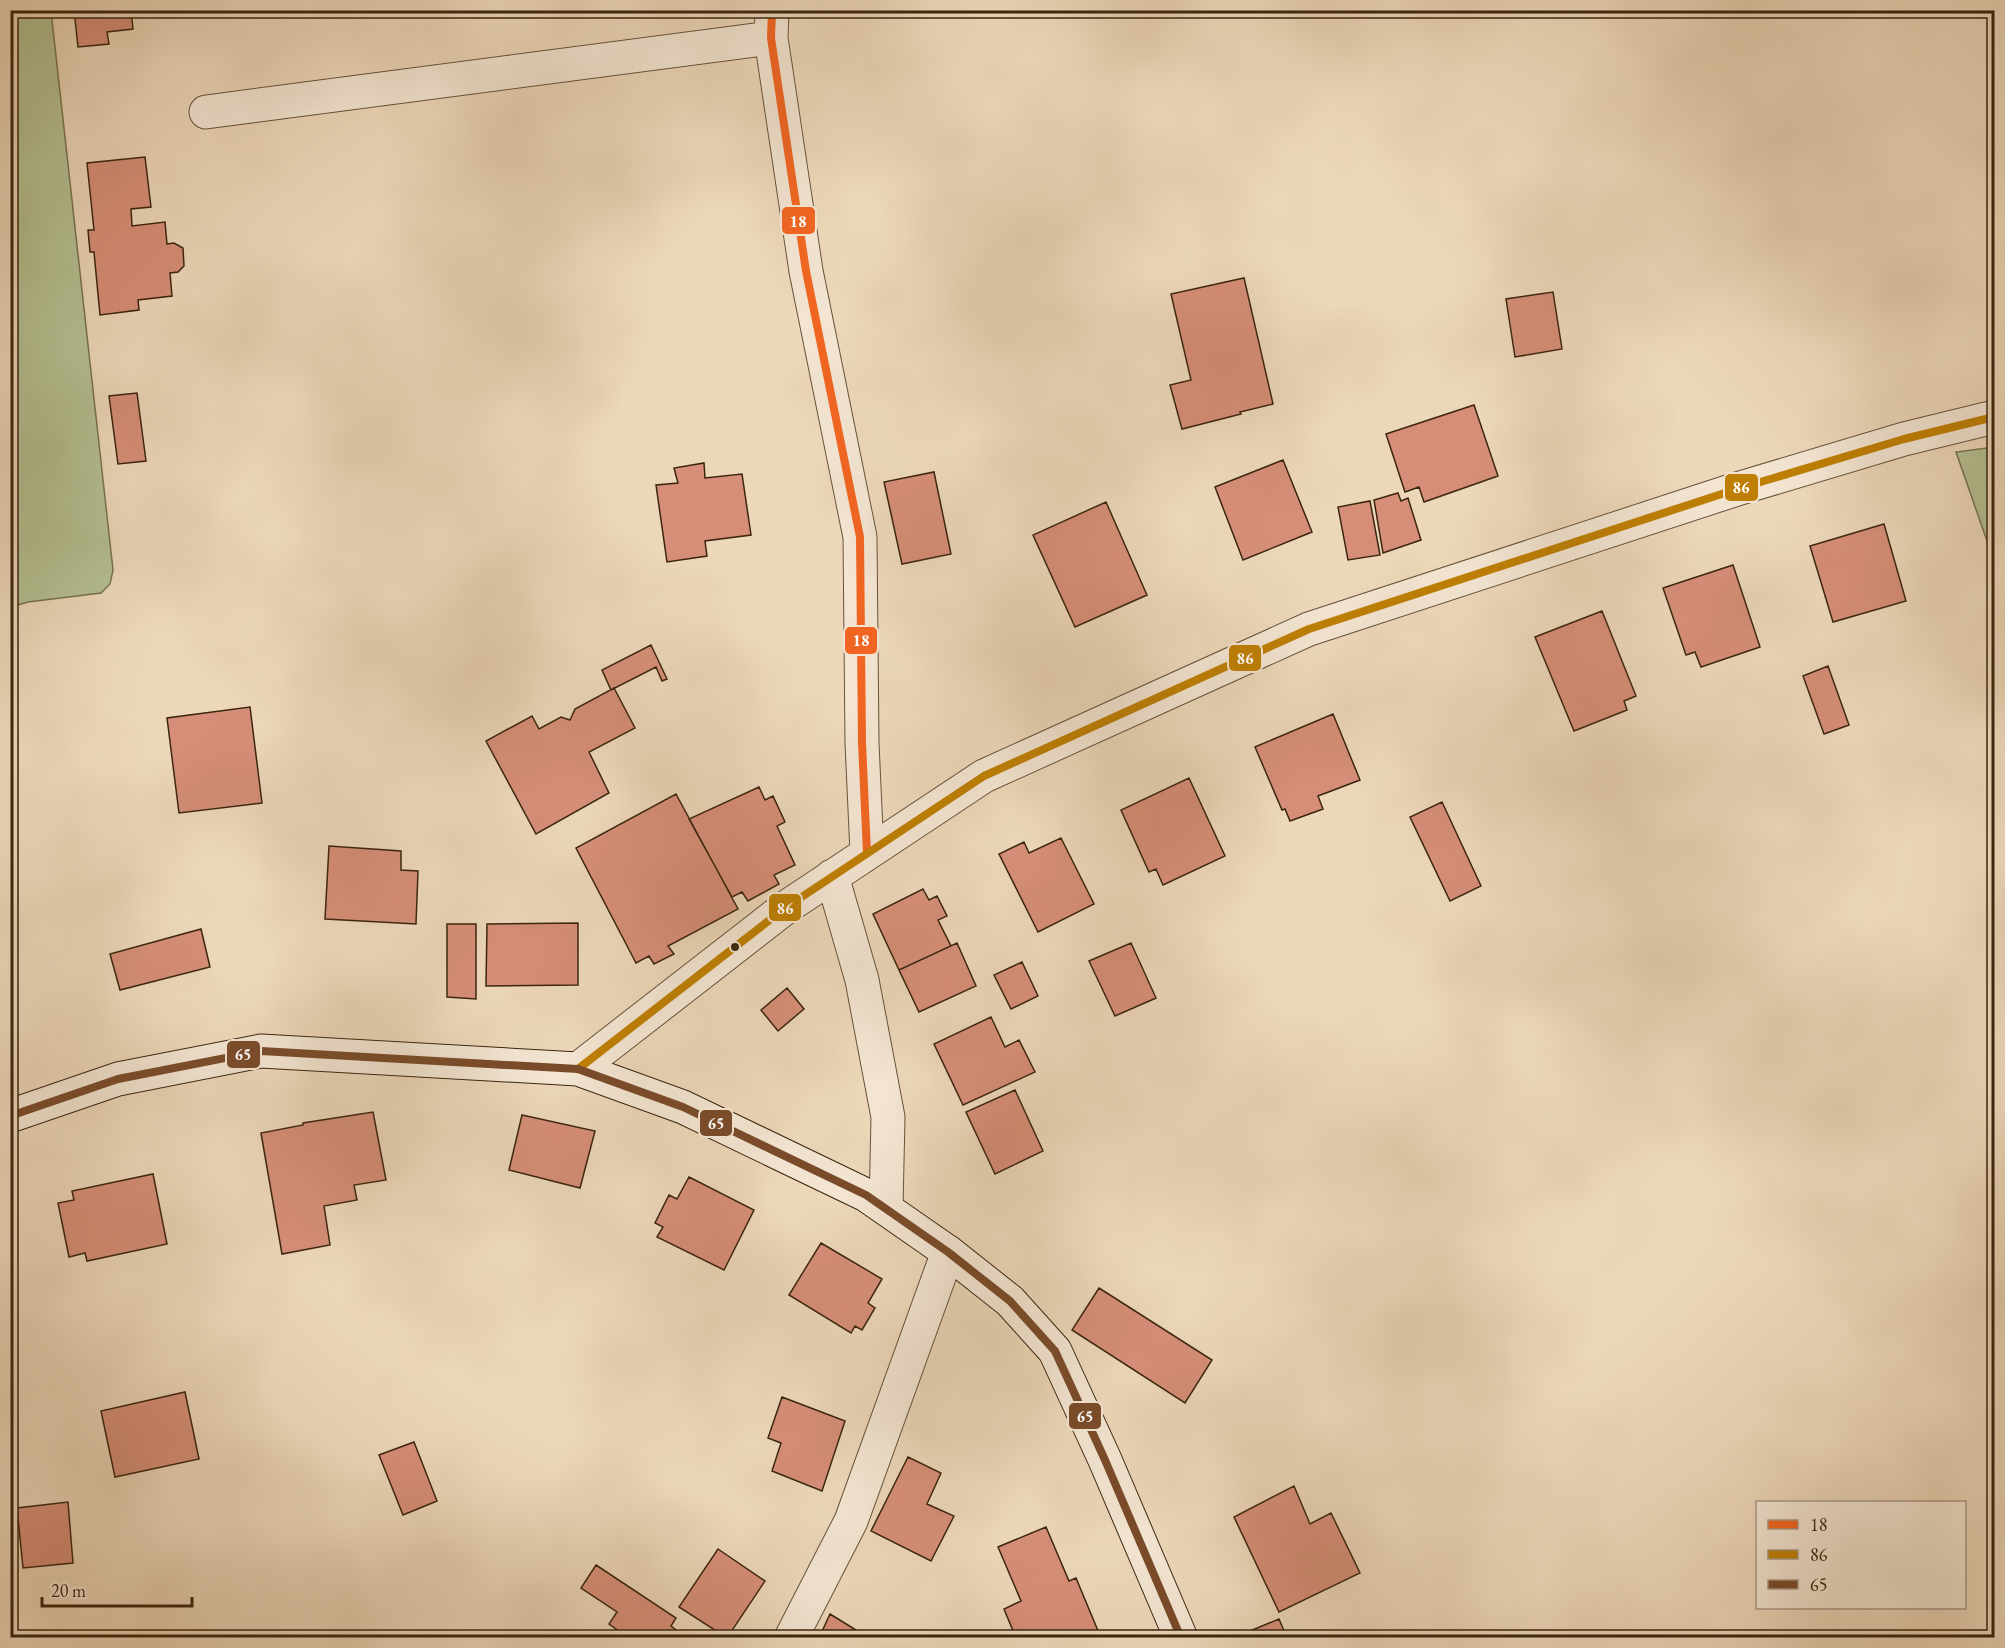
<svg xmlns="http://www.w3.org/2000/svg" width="2005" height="1648" font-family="'EB Garamond',serif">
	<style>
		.green { fill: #b4bf92; stroke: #777250; stroke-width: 1.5 }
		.building { fill: #d68e78; stroke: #3a250f; stroke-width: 1.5 }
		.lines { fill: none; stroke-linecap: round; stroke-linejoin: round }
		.street-casing { stroke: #66523a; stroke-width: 35 }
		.secondary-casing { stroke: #3a250f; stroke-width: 35 }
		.street { stroke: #f3e5d2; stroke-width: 33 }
		.secondary { stroke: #f3e5d2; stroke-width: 33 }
		.bus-1-casing { stroke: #f3e5d2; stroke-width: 12 }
		.bus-2-casing { stroke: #f3e5d2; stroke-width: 12 }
		.bus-3-casing { stroke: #f3e5d2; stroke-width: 12 }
		.bus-1 { stroke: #f26522; stroke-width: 8 }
		.bus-2 { stroke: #be7f04; stroke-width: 8 }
		.bus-3 { stroke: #7a4b2a; stroke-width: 8 }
		.bus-dot { fill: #3a250f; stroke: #f3e5d2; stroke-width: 2 }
		.line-badge { stroke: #f3e5d2; stroke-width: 2 }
		.badge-label { font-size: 16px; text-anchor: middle; font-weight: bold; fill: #fff }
	</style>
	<rect width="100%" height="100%" fill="#ecd7b9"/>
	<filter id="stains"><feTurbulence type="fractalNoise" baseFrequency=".00333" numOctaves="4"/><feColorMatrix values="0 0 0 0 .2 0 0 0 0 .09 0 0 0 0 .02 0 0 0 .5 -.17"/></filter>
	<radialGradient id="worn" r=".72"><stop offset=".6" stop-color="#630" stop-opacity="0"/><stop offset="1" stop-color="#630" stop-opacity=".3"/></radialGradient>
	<path class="green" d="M10 11H51L113 570 110 584 101 593 28 602 11 607Z
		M1994 447V561L1956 452Z"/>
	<path class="building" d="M74 10H131L133 29 107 32 109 44 78 47Z
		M345 10H375L376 13 346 17Z
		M145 157 151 207 131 209 132 226 165 222 167 244 174 243 183 248 184 266 178 272 170 273 172 296 138 300 139 310 100 315 94 252H90L88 230H94L87 163Z
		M1244 278 1273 404 1240 412 1241 414 1182 429 1170 385 1191 380 1171 294Z
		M1553 292 1562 349 1515 357 1506 299Z
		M137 393 146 461 118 464 109 396Z
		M1474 405 1498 476 1424 502 1419 487 1405 492 1386 434Z
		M1283 460 1312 532 1243 560 1215 487Z
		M704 463 705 478 742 474 751 535 705 541 707 556 667 562 656 485 678 483 674 468Z
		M934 472 951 554 902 564 884 482Z
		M1398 493 1401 501 1408 498 1421 540 1383 553 1374 500Z
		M1370 501 1380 555 1348 560 1338 507Z
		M1106 502 1147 595 1075 627 1033 535Z
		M1884 524 1906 601 1833 622 1810 546Z
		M1733 565 1760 647 1701 667 1695 652 1686 655 1663 588Z
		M1602 611 1636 696 1624 701 1627 710 1574 731 1535 637Z
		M651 645 667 679 662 681 656 667 611 690 602 670Z
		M1828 666 1849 725 1824 734 1803 676Z
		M614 688 635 728 589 752 609 793 536 834 486 741 532 716 539 729 561 717 570 720 575 709Z
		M250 707 262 803 179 813 167 718Z
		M1333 714 1360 780 1318 796 1323 809 1290 821 1285 809 1282 810 1255 747Z
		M1189 778 1225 856 1163 885 1156 869 1149 872 1121 810Z
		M759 787 765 800 773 796 785 822 777 826 795 865 774 875 779 884 748 901 742 892 732 897 689 819Z
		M676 794 738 909 668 946 674 954 654 964 649 956 636 963 576 848Z
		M1442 802 1481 886 1450 901 1410 817Z
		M1061 838 1094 904 1038 932 999 854 1024 842 1029 853Z
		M329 846 401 851V870L418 871 416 924 325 919Z
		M923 889 929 900 937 896 947 916 938 920 951 946 899 970 873 914Z
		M578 923V985L486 986 487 924Z
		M447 924H476V999L447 997Z
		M201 929 210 967 120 990 110 954Z
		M957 943 976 986 919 1012 899 970Z
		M1131 943 1156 998 1115 1016 1089 961Z
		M1022 962 1038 996 1011 1009 994 975Z
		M787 988 804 1009 778 1031 761 1010Z
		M991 1017 1005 1047 1019 1040 1035 1072 963 1105 934 1044Z
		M1015 1090 1043 1151 995 1174 966 1112Z
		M373 1112 386 1180 354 1185 357 1200 324 1206 330 1245 282 1254 261 1133 303 1125V1123Z
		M522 1115 595 1131 580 1188 509 1170Z
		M153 1174 167 1244 87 1261 85 1253 69 1257 58 1203 74 1200 72 1191Z
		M689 1177 754 1210 724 1270 657 1237 663 1227 655 1223 669 1195 677 1199Z
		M821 1243 882 1279 868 1303 875 1308 862 1330 855 1326 851 1333 789 1295Z
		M1099 1288 1212 1360 1185 1403 1072 1330Z
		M185 1392 199 1459 115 1477 101 1411Z
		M782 1397 845 1421 822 1491 772 1471 781 1443 768 1438Z
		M414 1442 437 1501 403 1515 379 1455Z
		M908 1457 941 1473 927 1504 954 1516 931 1561 871 1531Z
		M1294 1486 1310 1524 1331 1513 1360 1573 1279 1612 1234 1517Z
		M68 1502 73 1563 23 1568 17 1508Z
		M1046 1527 1069 1581 1076 1578 1101 1638H1016L1004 1609 1021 1601 998 1547Z
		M718 1549 765 1581 727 1638 679 1607Z
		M596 1565 676 1618 671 1626 687 1638H629L609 1624 617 1612 581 1588Z
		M830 1614 869 1638H819Z
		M1279 1619 1287 1638H1233Z"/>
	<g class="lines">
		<defs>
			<path id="street" d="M772 10 771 38 806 271 860 537 862 743 867 853
				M206 112 771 38
				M832 876 862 980 888 1117 886 1208
				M578 1069 785 908 984 776 1309 629 1737 489 1904 439 1994 417
				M791 1638 851 1521 948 1252"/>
			<path id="secondary" d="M10 1116 118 1079 261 1051 578 1069 683 1107 866 1195 948 1252 1010 1301 1055 1351 1105 1460 1181 1638"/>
		</defs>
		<use href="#street" class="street-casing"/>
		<use href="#secondary" class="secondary-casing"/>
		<use href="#street" class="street"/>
		<use href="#secondary" class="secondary"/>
		<defs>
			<path id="bus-1" d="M772 10 771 38 806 271 860 537 862 743 867 853"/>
			<path id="bus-2" d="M578 1069 785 908 984 776 1309 629 1737 489 1904 439 1994 417"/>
			<path id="bus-3" d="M10 1116 118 1079 261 1051 578 1069 683 1107 866 1195 948 1252 1010 1301 1055 1351 1105 1460 1181 1638"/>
		</defs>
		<use href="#bus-1" class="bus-1-casing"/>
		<use href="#bus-2" class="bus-2-casing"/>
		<use href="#bus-3" class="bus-3-casing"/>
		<use href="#bus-1" class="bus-1"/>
		<use href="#bus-2" class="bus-2"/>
		<use href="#bus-3" class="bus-3"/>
	</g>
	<circle class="bus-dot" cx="735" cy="947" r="5"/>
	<g class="line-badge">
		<rect x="781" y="206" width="35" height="29" rx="6" fill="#f26522"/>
		<rect x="1724" y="473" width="35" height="29" rx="6" fill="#be7f04"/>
		<rect x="844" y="626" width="34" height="29" rx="6" fill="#f26522"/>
		<rect x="1228" y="644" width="34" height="28" rx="6" fill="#be7f04"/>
		<rect x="768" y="893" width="34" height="29" rx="6" fill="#be7f04"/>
		<rect x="226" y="1040" width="35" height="29" rx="6" fill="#7a4b2a"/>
		<rect x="699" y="1109" width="34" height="28" rx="6" fill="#7a4b2a"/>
		<rect x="1068" y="1402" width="34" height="28" rx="6" fill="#7a4b2a"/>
	</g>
	<g class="badge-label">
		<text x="798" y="227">18</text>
		<text x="1741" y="493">86</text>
		<text x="861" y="646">18</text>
		<text x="1245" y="664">86</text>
		<text x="785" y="914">86</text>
		<text x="243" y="1060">65</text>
		<text x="716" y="1129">65</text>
		<text x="1085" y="1422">65</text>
	</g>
	<rect width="2005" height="1648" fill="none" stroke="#ecd7b9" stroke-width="36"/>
	<rect x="12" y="12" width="1981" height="1624" fill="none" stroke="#3a250f" stroke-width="3"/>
	<rect x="18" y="18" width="1969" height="1612" fill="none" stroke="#3a250f" stroke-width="1.5"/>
	<rect x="1756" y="1501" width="210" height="108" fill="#f3e5d2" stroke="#a99884" stroke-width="1.5"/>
	<rect x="1768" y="1520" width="30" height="9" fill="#f26522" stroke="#a99884" stroke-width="1.5"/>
	<text x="1810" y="1531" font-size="18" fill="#3a250f">18</text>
	<rect x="1768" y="1550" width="30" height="9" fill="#be7f04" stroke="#a99884" stroke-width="1.5"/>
	<text x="1810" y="1561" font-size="18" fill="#3a250f">86</text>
	<rect x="1768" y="1580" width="30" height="9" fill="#7a4b2a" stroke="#a99884" stroke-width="1.5"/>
	<text x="1810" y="1591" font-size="18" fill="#3a250f">65</text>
	<path d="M42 1597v9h150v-9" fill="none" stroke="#3a250f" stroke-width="3"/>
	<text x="51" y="1597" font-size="18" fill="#3a250f" stroke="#f3e5d2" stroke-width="4.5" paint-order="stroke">20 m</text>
	<rect width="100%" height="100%" filter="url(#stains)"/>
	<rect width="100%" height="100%" fill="url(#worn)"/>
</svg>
